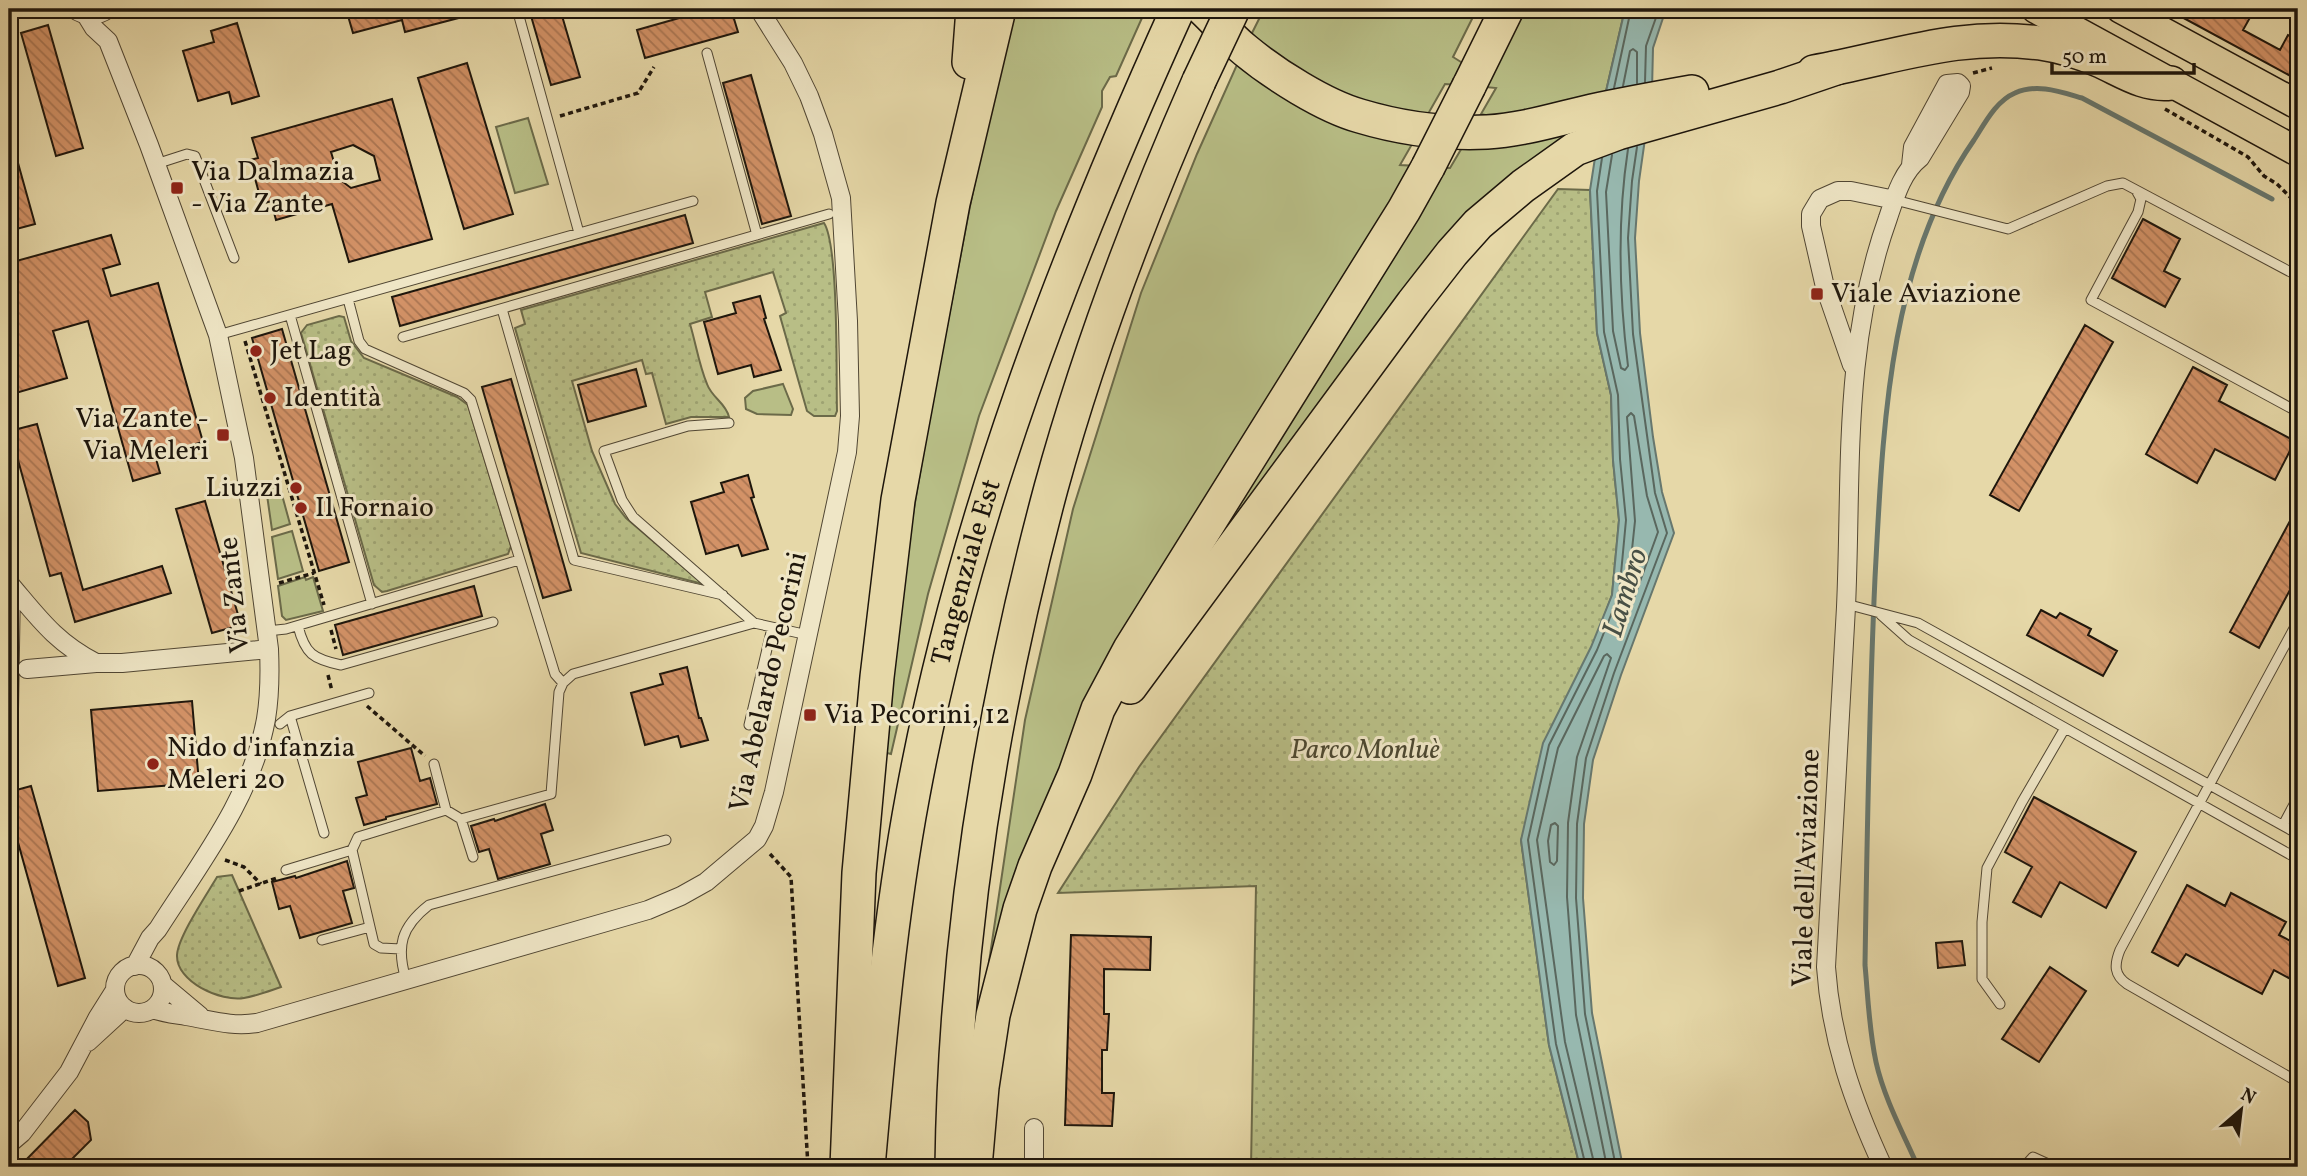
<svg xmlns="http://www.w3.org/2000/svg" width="2307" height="1176" font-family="Vollkorn,serif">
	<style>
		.grass { fill: #b8be86; stroke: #6b6a49; stroke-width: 2 }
		.park { fill: url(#park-dots); stroke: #6b6a49; stroke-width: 2 }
		.water { fill: #97b8af; stroke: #67776e; stroke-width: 2 }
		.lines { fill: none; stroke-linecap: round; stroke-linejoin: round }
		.shore { stroke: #5a675e; stroke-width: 2 }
		.stream { stroke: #67776e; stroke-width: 5 }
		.building { fill: url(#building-back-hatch); stroke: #1e160c; stroke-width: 2; fill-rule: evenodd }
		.lane-casing { stroke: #504633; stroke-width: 11 }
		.street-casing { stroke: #504633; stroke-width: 20 }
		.primary-casing { stroke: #1e160c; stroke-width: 31 }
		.highway-casing { stroke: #1e160c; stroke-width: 36 }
		.path { stroke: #1e160c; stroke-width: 3.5; stroke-dasharray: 5 3.5; stroke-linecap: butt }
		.lane { stroke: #efe6c6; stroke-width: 9 }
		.street { stroke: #efe6c6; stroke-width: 18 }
		.primary { stroke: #e6d8a8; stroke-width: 28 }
		.highway { stroke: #e6d8a8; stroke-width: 33 }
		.highway-bridge-casing { stroke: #1e160c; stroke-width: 36; stroke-linecap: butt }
		.highway-bridge { stroke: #e6d8a8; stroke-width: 33 }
		.poi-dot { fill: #8f2418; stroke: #efe6c6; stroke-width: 2.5 }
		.labels { text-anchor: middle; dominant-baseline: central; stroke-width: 6; stroke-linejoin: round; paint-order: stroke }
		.poi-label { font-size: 28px; fill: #1e160c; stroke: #efe6c6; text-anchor: start }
		.street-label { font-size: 28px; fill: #1e160c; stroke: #efe6c6 }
		.park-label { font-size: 28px; font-style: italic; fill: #4c4831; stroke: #efe6c6 }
		.water-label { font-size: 30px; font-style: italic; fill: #484f45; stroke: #efe6c6 }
	</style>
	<defs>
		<pattern id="park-dots" width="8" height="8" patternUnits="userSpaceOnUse" patternTransform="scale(1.75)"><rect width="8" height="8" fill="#b8be86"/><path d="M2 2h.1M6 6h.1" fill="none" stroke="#9ea372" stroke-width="1.8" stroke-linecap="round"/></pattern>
		<pattern id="building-back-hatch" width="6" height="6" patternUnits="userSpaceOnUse" patternTransform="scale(1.75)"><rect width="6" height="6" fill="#d39267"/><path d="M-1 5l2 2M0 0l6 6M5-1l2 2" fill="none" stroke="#ab7653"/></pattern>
	</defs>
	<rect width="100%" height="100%" fill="#e6d8a8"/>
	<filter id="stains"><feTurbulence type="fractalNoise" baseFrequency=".00286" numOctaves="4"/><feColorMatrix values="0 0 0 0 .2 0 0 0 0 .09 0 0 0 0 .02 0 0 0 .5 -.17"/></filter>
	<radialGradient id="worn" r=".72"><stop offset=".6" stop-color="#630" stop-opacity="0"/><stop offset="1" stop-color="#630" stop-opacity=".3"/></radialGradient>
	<path class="grass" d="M1011 9H1146L1116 76 1110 77 1102 91V107L1056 211 979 416 928 594 891 754 883 752 909 538 929 420 970 206Z
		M1264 9H1477L1453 57 1469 67 1460 85 1445 84 1428 114C1360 113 1305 73 1250 37Z
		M1524 9H1625L1604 100 1493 117 1481 114 1496 88 1485 87Z
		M1240 58 1419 132 1400 165 1418 166 1117 658 995 965 989 962 1025 720 1073 509 1141 293 1197 154Z
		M528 118 548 184 515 193 496 127Z
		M1580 125 1524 173 1196 568 1441 168H1450L1466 141Z
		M783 384 793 409 791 415 757 414 746 409 745 398 753 391Z
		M279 484 290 524 272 530 266 488Z
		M292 531 303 571 278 579 272 537Z
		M305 577 306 580 313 577 323 611 286 620 282 616 278 586Z"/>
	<path class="park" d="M1558 189 1590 190 1597 333 1611 395 1613 460 1619 520 1612 595 1521 840 1549 1045 1580 1167H1251L1256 886 1058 893 1139 767Z
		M824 223C839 246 836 376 837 411L835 416H814L807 411 780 316 786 313 773 272 705 292 712 317 690 324C696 344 699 365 707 384 712 398 726 403 729 417H691L666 424 652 373 646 374 642 360 572 381 592 451 615 504 626 518 703 584 581 553 515 328 525 324 521 310Z
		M339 316 344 317 351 341 364 358 457 397 468 405 511 546 508 554 387 591 382 592 374 585 301 333 307 325Z
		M232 875 281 987C269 991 256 996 244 998 221 1002 176 982 177 955 178 937 207 894 217 877Z"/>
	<path class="water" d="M1625 9H1666L1653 48 1652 90 1639 181 1635 238 1640 333 1653 437 1662 492 1674 533 1621 675 1593 760 1584 824 1583 898 1592 1013 1623 1167H1580L1549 1045 1521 840 1543 743 1591 647 1612 595 1619 520 1613 460 1611 395 1597 333 1590 190 1604 100Z"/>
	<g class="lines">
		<path class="shore" d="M1645 82 1646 46 1659 9
			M1623 86 1630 51 1633 49 1637 52V83
			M1614 88 1631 9
			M1612 155 1606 192 1613 331 1621 368 1625 370 1628 366C1619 294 1617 221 1628 149
			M1631 413 1634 416 1647 496 1658 532 1634 598 1631 600 1627 597 1635 521 1627 417Z
			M1555 823 1558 826 1557 861 1554 865 1550 862 1548 841 1551 825Z
			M1586 1167 1556 1044 1528 840 1549 745 1597 650 1619 595 1626 520 1620 459 1618 395 1604 332 1597 191 1602 158
			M1595 1167 1565 1042 1537 840 1558 748 1604 656 1607 654 1611 658 1577 757 1568 823 1567 897 1576 1015 1607 1167
			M1616 1167 1585 1014 1576 898 1577 824 1586 758 1614 673 1667 533 1655 493 1633 334 1628 238 1632 181 1637 147"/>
		<path class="stream" d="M1918 1167C1903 1133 1884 1098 1876 1062 1869 1030 1868 997 1865 965 1867 836 1869 707 1875 578 1883 431 1887 265 1974 140 1985 123 1996 101 2015 93 2037 83 2061 92 2082 98L2272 199"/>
	</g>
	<path class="building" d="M346 9H473L474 14 405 32 402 20 353 33Z
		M529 9H560L580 77 551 85Z
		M711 9H731L738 32 645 58 637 30Z
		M2167 9H2242L2252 14 2243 30 2280 50 2288 35 2298 40V80Z
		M237 23 259 96 232 104 229 92 198 101 183 51 214 42 211 31Z
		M48 25 83 148 56 156 21 33Z
		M467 63 513 214 464 229 418 78Z
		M751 75 791 216 762 224 723 83Z
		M392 99 432 239 349 262 332 204 276 220 271 201 262 204 250 160 258 158 252 138ZM353 145 374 156 380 180 351 188 339 179 331 152Z
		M13 145 35 224 9 231V146Z
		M685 215 693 243 400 326 392 297Z
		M2143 219 2180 239 2164 271 2180 279 2165 307 2112 278Z
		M111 235 120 264 103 269 111 296 158 283 203 442 155 455 160 473 133 481 88 321 53 331 67 378 9 395V263Z
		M760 296 766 318 764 319 781 370 754 377 751 365 718 374 704 322 736 313 733 303Z
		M2085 325 2113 342 2019 511 1990 495Z
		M282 329 349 562 319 571 252 338Z
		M2193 367 2227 385 2219 401 2295 441 2275 480 2215 449 2197 483 2146 454Z
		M636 369 646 406 588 422 578 385Z
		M511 379 571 590 543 598 482 387Z
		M37 424 83 590 162 566 171 593 75 622 61 573 50 576 10 431Z
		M748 475 754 497 751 498 768 549 742 556 738 545 706 554 691 502 724 492 721 483Z
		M205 501 241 625 212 633 176 509Z
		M2298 506V575L2259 648 2230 632Z
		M474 586 482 616 343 655 335 625Z
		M2041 610 2056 618 2060 613 2091 629 2088 635 2117 651 2103 676 2027 635Z
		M687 667 699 718H701L708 740 681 747 678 736 645 745 631 693 663 684 660 674Z
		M192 701 199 783 98 791 91 710Z
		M411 748 420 781 430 778 437 804 386 817V819L364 825 356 798 367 795 358 762Z
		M31 786 85 978 58 986 9 810V792Z
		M2034 797 2136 852 2106 908 2060 882 2041 917 2013 902 2032 867 2005 852Z
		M545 804 553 830 541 834 550 864 498 879 489 849 479 852 471 826 494 819 495 821Z
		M347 861 354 888 343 891 352 923 300 938 290 906 279 909 272 882 295 876 296 878Z
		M2187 885 2225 906 2231 893 2286 922 2279 935 2298 945V983L2274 970 2262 994 2186 954 2178 966 2152 952Z
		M1071 935 1151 937 1150 970 1104 969V1014H1109L1107 1050H1102V1093H1114L1112 1126 1065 1125Z
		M1962 941 1965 965 1938 968 1936 943Z
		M2050 967 2086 991 2039 1062 2002 1039Z
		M75 1110 88 1122 91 1140 64 1167H19Z"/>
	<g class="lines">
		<defs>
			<path id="lane" d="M517 9 579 233
				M1484 12 1485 9
				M707 53 757 235
				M156 164 187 154 195 156 234 258
				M2136 190 2141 199 2138 212 2091 300 2298 412
				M1895 200 2008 229 2107 186 2123 183 2298 276
				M348 299 359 341 365 349 464 393 471 400 555 674 563 683
				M502 309 574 560 723 595
				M290 315 372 604
				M218 335 693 201
				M403 337 829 214
				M729 423 688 426 604 451 622 500 633 517 754 623 808 635
				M1846 604 1918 623 2298 834
				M1881 615 1909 640 2298 859
				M2298 621 2120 950C2114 965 2114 975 2127 984L2298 1082
				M298 626C305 654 313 659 341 665L493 622
				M267 631 286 629 519 560
				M280 724 290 716
				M749 725 772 628
				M434 764 446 810
				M2283 825 2298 797
				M324 833 290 716 369 693
				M473 857 461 819 551 794 559 692 563 683 573 674 754 623
				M286 870 352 850
				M370 927 352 850 358 837 446 810 461 819
				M322 940 370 927 374 944 381 948 401 949
				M406 980C396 946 401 927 429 905L666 840
				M2000 1004 1982 979V922L1987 868 2022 802 2065 728
				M2024 1167 2033 1157 2055 1167
				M2291 1167 2298 1153"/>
			<path id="street" d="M74 9C85 17 97 17 108 9
				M86 15 94 28 108 41 149 145 218 335 244 458 269 649C270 672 270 695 266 719 252 797 200 863 158 929L150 938 135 966
				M1852 365 1825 287 1811 226V214L1820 199 1838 191H1851L1895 200
				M9 583C38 617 55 642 96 663
				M27 669 96 663H122L269 649
				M9 709 11 586
				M115 989a24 24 0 1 1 48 0a24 24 0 1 1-48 0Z
				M163 985 200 1016
				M153 1009C164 1013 174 1014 186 1016 211 1020 231 1027 257 1023L648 910 681 896 706 882 757 839 764 826 774 792 847 452 850 416 848 321 841 198 823 134 809 96 793 63 759 9
				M88 1042 125 1008
				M9 1144 22 1133 69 1072 98 1017 115 990
				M1034 1167V1128
				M1883 1167C1853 1102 1831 1039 1826 967 1833 847 1840 727 1846 607 1852 473 1842 346 1888 218 1895 197 1902 172 1920 158L1960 92 1961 86 1958 83 1947 84 1913 147 1911 165"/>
			<path id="primary" d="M2036 9 2298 152
				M2121 9 2298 105"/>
			<g id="highway">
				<path d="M1203 9C1217 22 1230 38 1245 50 1274 74 1324 106 1360 116 1400 128 1446 134 1487 132 1523 130 1557 119 1592 111 1625 104 1658 98 1692 92"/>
				<path d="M969 62 973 9"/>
				<path d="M1814 72C1894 58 1957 32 2040 43 2061 46 2082 53 2101 61 2125 72 2145 86 2171 83"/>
				<path d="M1469 86 1507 9"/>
				<path d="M1130 687 1413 303 1452 253 1478 224 1523 186 1575 149 1618 133 1780 87 1836 68"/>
				<path d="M847 1167 859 873 877 677 898 500 953 203 999 9"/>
				<path id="s1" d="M868 1167C879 1042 890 917 913 794 964 519 1063 263 1178 9"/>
				<path d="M952 1167C955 939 992 708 1051 488 1089 349 1141 213 1199 81"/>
				<path d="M975 1167 982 1087 993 1015 1020 909 1035 866 1075 774 1098 709 1130 649 1404 210 1428 167"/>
			</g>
		</defs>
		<use href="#lane" class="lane-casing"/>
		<use href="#street" class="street-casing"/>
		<use href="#primary" class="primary-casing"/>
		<use href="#highway" class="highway-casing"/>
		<path class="path" d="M1973 73 1992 68
			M2165 109 2248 157 2264 176 2277 184 2298 205
			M560 116 638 93 654 67
			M245 341 324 605
			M279 583 314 573
			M331 630 336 649
			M328 675 332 691
			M367 706 425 756
			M770 854 791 877 808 1167
			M225 860 244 867 261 884
			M239 891 277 878"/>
		<use href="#lane" class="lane"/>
		<use href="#street" class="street"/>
		<use href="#primary" class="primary"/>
		<use href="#highway" class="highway"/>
		<defs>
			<path id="highway-bridge" d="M1199 81 1233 9
				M1428 167 1469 86"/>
		</defs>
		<use href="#highway-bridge" class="highway-bridge-casing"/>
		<use href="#highway-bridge" class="highway-bridge"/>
	</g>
	<g class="poi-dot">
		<rect x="170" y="181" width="14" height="14" rx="3.5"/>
		<rect x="1810" y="287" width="14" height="14" rx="3.5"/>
		<circle cx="256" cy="351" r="7"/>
		<circle cx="270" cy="398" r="7"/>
		<rect x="216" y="428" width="14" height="14" rx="3.5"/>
		<circle cx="296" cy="488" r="7"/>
		<circle cx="301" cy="508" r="7"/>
		<rect x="803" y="708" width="14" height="14" rx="3.5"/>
		<circle cx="153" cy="764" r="7"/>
	</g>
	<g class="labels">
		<g class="poi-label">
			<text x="191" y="172">Via Dalmazia<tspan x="191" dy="32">- Via Zante</tspan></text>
			<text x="1831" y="294">Viale Aviazione</text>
			<text x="270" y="351">Jet Lag</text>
			<text x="284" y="398">Identità</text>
			<text x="209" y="419" text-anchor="end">Via Zante -<tspan x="209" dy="32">Via Meleri</tspan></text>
			<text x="282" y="488" text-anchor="end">Liuzzi</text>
			<text x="315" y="508">Il Fornaio</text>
			<text x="824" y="715">Via Pecorini, 12</text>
			<text x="167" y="748">Nido d'infanzia<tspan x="167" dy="32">Meleri 20</tspan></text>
		</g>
		<g class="street-label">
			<text stroke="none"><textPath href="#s1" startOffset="604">Tangenziale Est</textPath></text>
			<text transform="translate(235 595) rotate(-96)">Via Zante</text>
			<text transform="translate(769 682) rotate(-77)">Via Abelardo Pecorini</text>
			<text transform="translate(1807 868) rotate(-88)">Viale dell'Aviazione</text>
		</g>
		<g class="park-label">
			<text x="1365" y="750">Parco Monluè</text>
		</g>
		<g class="water-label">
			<text transform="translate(1626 593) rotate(-73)">Lambro</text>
		</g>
	</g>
	<rect width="2307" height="1176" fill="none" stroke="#e6d8a8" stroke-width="35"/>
	<rect x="10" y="10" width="2286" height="1155" fill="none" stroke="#1e160c" stroke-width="3.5"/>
	<rect x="18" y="18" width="2272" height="1141" fill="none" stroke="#1e160c" stroke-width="2"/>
	<g transform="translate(2241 1110) rotate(28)" stroke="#efe6c6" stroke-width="5" paint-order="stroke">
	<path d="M0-5L12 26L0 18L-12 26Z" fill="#1e160c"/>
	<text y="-10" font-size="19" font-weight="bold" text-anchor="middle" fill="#1e160c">N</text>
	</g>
	<path d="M2052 63v10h142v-10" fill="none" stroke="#1e160c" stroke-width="3.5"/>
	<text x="2062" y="63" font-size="21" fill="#1e160c" stroke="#efe6c6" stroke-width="5" paint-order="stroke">50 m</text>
	<rect width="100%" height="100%" filter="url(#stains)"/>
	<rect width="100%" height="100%" fill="url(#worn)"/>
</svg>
